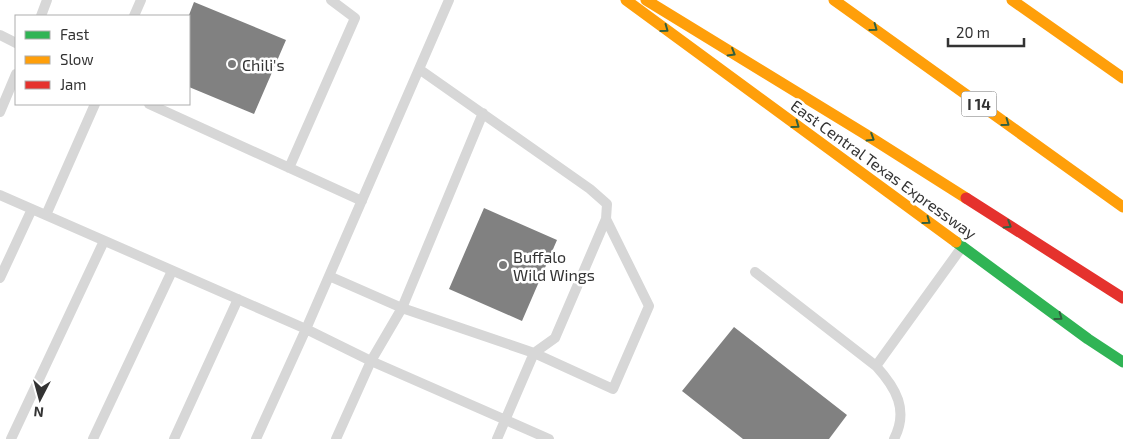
<svg xmlns="http://www.w3.org/2000/svg" width="1123" height="439" font-family="'Exo 2',sans-serif">
	<style>
		.building { fill: #818181 }
		.lines { fill: none; stroke-linecap: round; stroke-linejoin: round }
		.lane { stroke: #d7d7d7; stroke-width: 10 }
		.fast { stroke: #30b455; stroke-width: 11 }
		.slow { stroke: #ff9f0a; stroke-width: 11 }
		.jam { stroke: #e5322d; stroke-width: 11 }
		.oneway { stroke: #32603f }
		.poi-dot { fill: #7a7a7a; stroke: #fff; stroke-width: 2 }
		.labels { text-anchor: middle; dominant-baseline: central; stroke-width: 5; stroke-linejoin: round; paint-order: stroke }
		.shield { fill: #fff; stroke: #707070; stroke-width: 1 }
		.shield-label { font-size: 15px; font-weight: bold; fill: #333 }
		.poi-label { font-size: 16px; fill: #333; stroke: #fff; text-anchor: start }
		.street-label { font-size: 16px; fill: #333; stroke: #fff }
	</style>
	<rect width="100%" height="100%" fill="#fff"/>
	<path class="building" d="M194 2 286 40 254 114 189 87V15Z
		M484 208 557 240 522 321 449 289Z
		M734 327 847 415 829 439H743L682 391Z"/>
	<g class="lines">
		<path class="lane" d="M41 16 47 0
			M134 16 141 0
			M0 35 16 43
			M419 69 590 189 607 204 606 219 555 338 534 353 497 439
			M149 104 362 201
			M0 112 16 74
			M289 168 355 18 331 0
			M0 195 306 329 371 361 549 439
			M46 215 95 104
			M755 272 876 366C896 388 909 410 894 439
			M329 276 402 308 534 353 613 389 649 306 606 219
			M0 278 32 209
			M876 366 962 247
			M11 439 104 241
			M93 439 172 271
			M174 439 238 299
			M256 439 306 329 449 0
			M336 439 371 361 402 308 483 113"/>
		<path class="fast" d="M956 242 1088 339 1123 362"/>
		<path class="slow" d="M626 0 956 242
			M646 0 865 134 966 198
			M834 0 1123 207
			M1012 0 1123 78"/>
		<path class="jam" d="M966 198 1123 298"/>
	</g>
	<defs><path id="oneway-chevron" d="M-2-3.5L2.5 0L-2 3.5" fill="none" stroke-width="1.6" stroke-linecap="round" stroke-linejoin="round" transform="scale(1.25)"/></defs>
	<g class="oneway">
		<use href="#oneway-chevron" transform="translate(874 28) rotate(36)"/>
		<use href="#oneway-chevron" transform="translate(665 29) rotate(36)"/>
		<use href="#oneway-chevron" transform="translate(732 53) rotate(31)"/>
		<use href="#oneway-chevron" transform="translate(1006 123) rotate(36)"/>
		<use href="#oneway-chevron" transform="translate(796 125) rotate(36)"/>
		<use href="#oneway-chevron" transform="translate(871 138) rotate(32)"/>
		<use href="#oneway-chevron" transform="translate(927 221) rotate(36)"/>
		<use href="#oneway-chevron" transform="translate(1008 225) rotate(32)"/>
		<use href="#oneway-chevron" transform="translate(1059 317) rotate(36)"/>
	</g>
	<g class="poi-dot">
		<circle cx="232" cy="64" r="5"/>
		<circle cx="503" cy="265" r="5"/>
	</g>
	<g class="labels">
		<rect class="shield" x="961.5" y="91.5" width="35" height="25" rx="4"/>
		<g class="shield-label">
			<text x="979" y="104">I 14</text>
		</g>
		<g class="poi-label">
			<text x="242" y="64">Chili's</text>
			<text x="513" y="256">Buffalo<tspan x="513" dy="18">Wild Wings</tspan></text>
		</g>
		<g class="street-label">
			<text transform="translate(884 169) rotate(36)">East Central Texas Expressway</text>
		</g>
	</g>
	<rect x="15" y="15" width="175" height="90" fill="#ffffff" stroke="#adadad"/>
	<rect x="25" y="31" width="25" height="8" fill="#30b455" stroke="#adadad"/>
	<text x="60" y="40" font-size="15" fill="#333333">Fast</text>
	<rect x="25" y="56" width="25" height="8" fill="#ff9f0a" stroke="#adadad"/>
	<text x="60" y="65" font-size="15" fill="#333333">Slow</text>
	<rect x="25" y="81" width="25" height="8" fill="#e5322d" stroke="#adadad"/>
	<text x="60" y="90" font-size="15" fill="#333333">Jam</text>
	<g transform="translate(40 399) rotate(186)" stroke="#ffffff" stroke-width="4" paint-order="stroke">
	<path d="M0-4L9 19L0 12L-9 19Z" fill="#333333"/>
	<text y="-8" font-size="14" font-weight="bold" text-anchor="middle" fill="#333333">N</text>
	</g>
	<path d="M948 38v8h76v-8" fill="none" stroke="#333333" stroke-width="2.5"/>
	<text x="956" y="38" font-size="15" fill="#333333" stroke="#ffffff" stroke-width="4" paint-order="stroke">20 m</text>
</svg>
